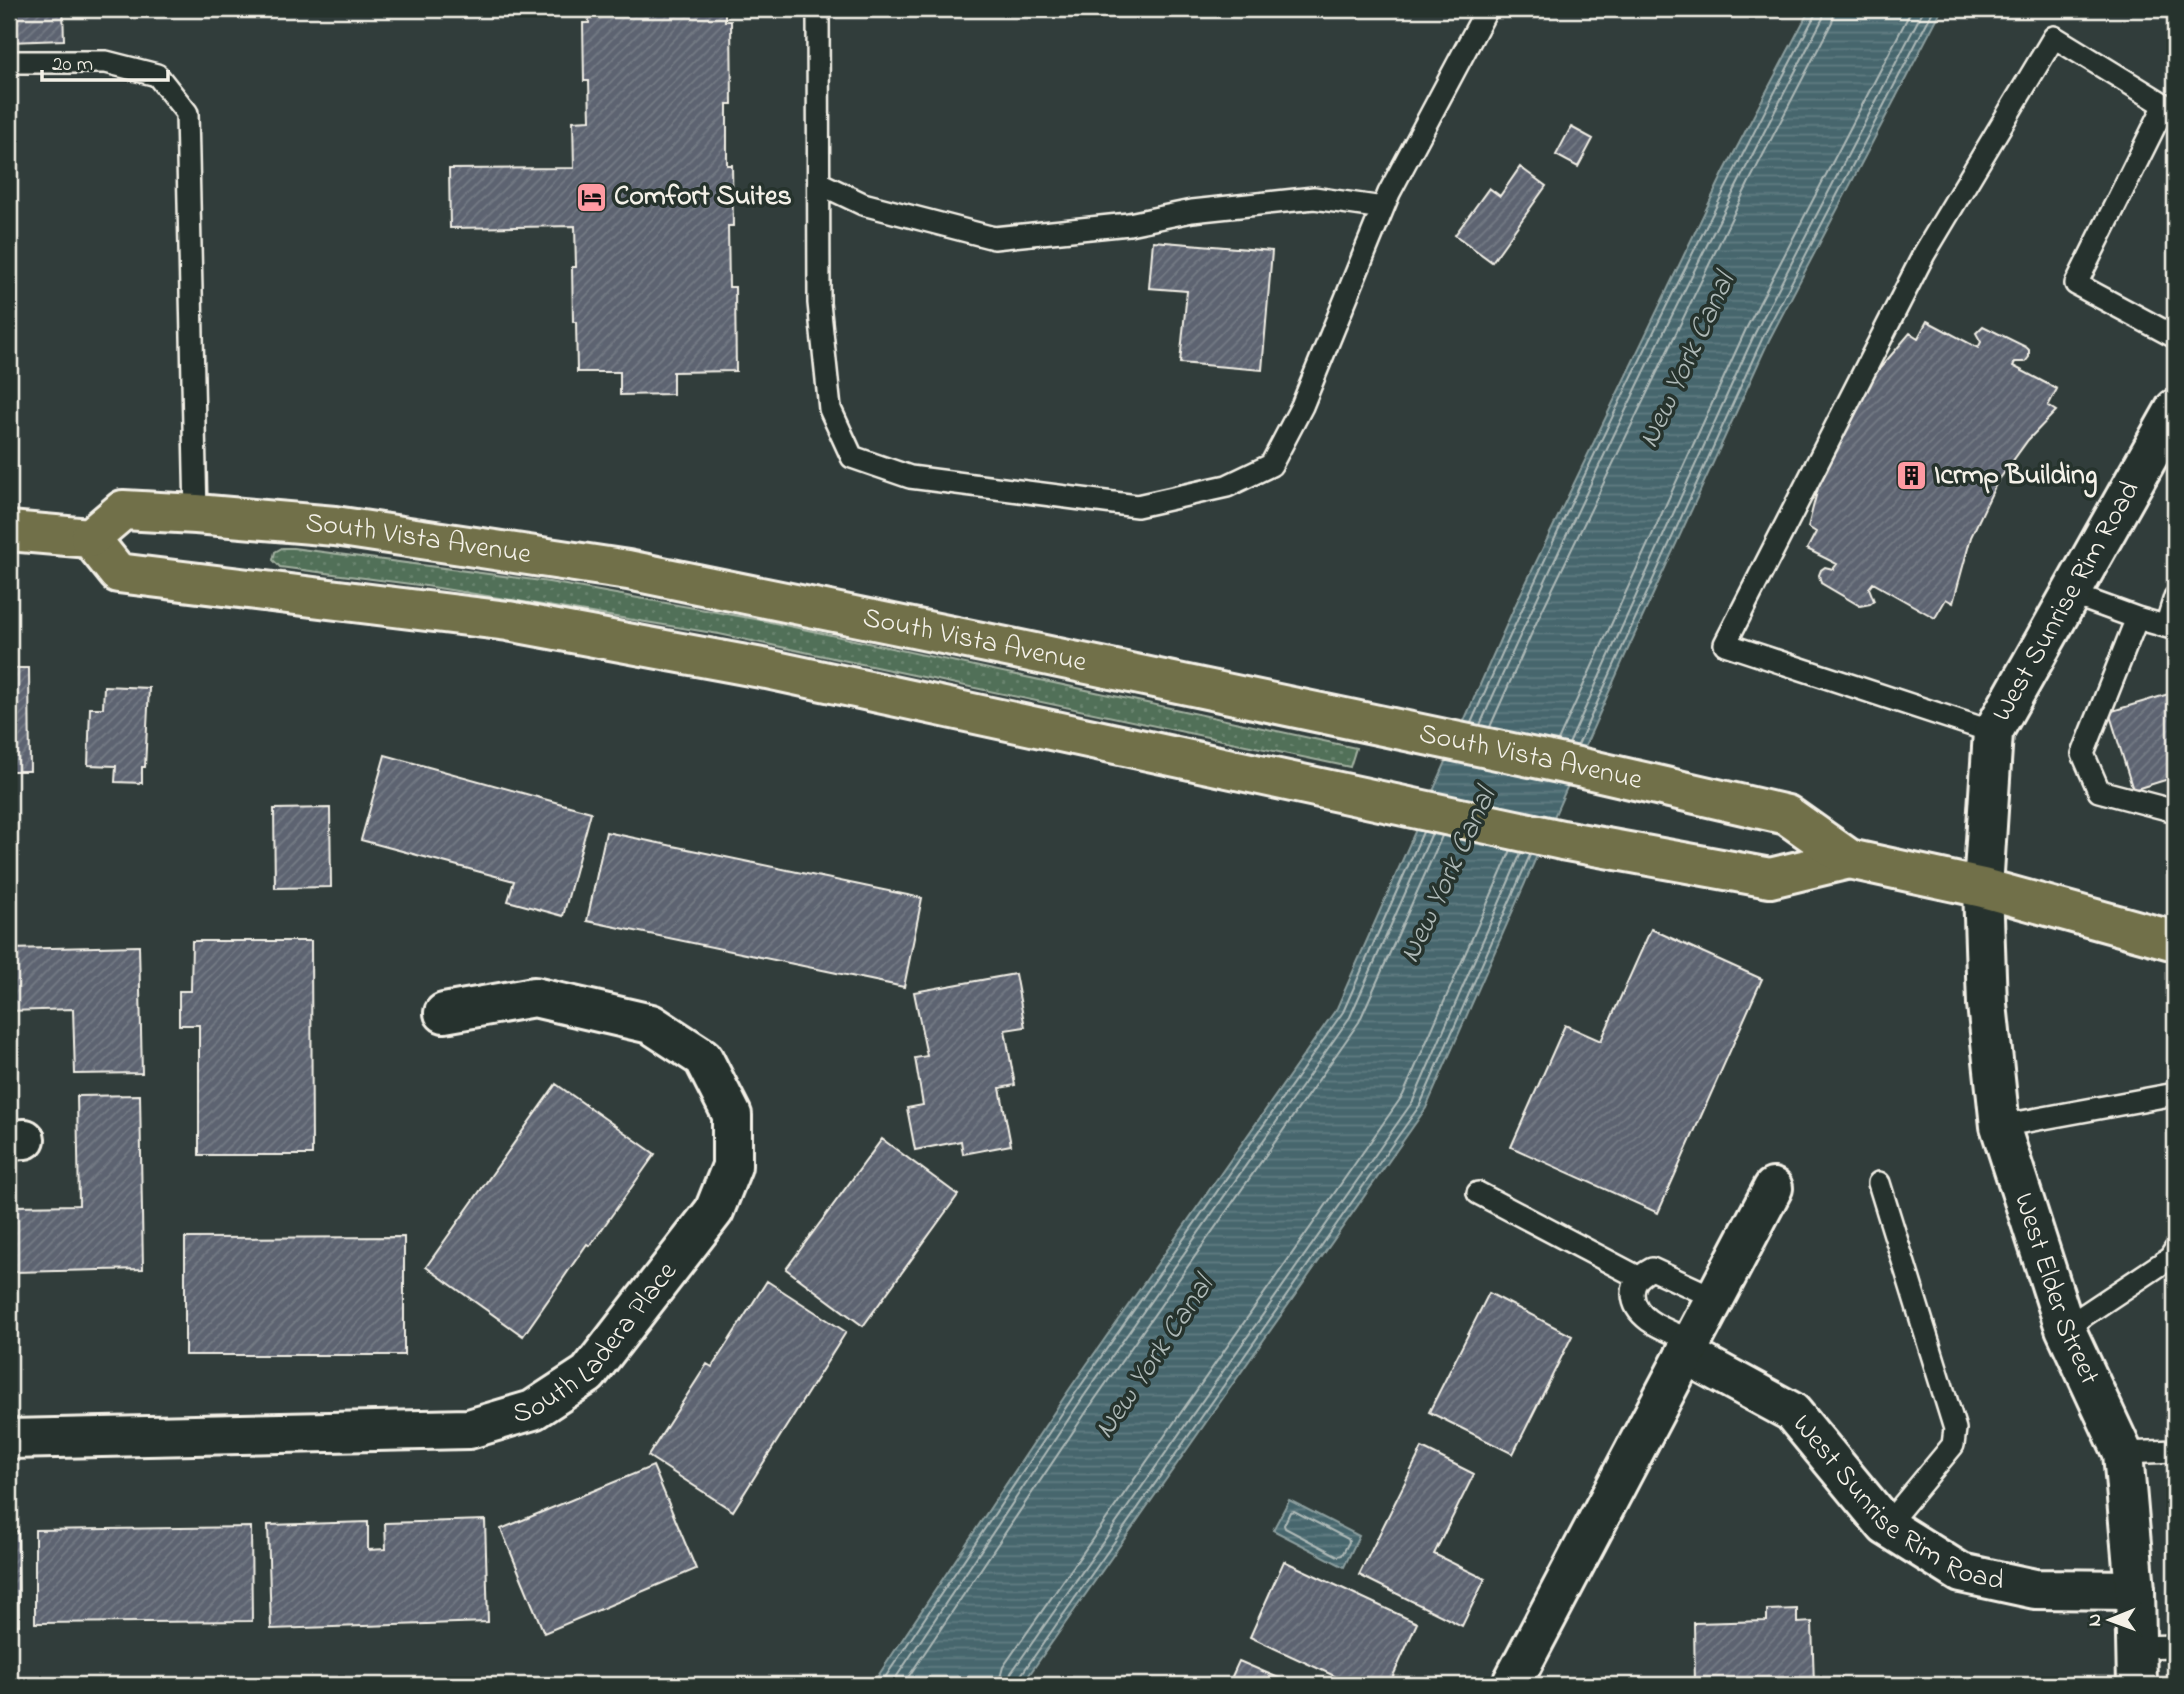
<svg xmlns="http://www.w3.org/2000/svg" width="2184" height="1694" font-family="'Indie Flower',sans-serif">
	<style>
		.grass { fill: url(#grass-dots); stroke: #a2b0a0; stroke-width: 2 }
		.water { fill: url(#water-rules); stroke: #8c9e9e; stroke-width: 2 }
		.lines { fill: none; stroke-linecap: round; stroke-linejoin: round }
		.shore { stroke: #aeb9b7; stroke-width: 2 }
		.building { fill: url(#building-hatch); stroke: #f4f1e8; stroke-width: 2 }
		.service-casing { stroke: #f4f1e8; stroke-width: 26 }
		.minor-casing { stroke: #f4f1e8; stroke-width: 44 }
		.tertiary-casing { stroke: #f4f1e8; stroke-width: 44 }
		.primary-casing { stroke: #f4f1e8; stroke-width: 44 }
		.service { stroke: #26332d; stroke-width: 21 }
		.minor { stroke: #26332d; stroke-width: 38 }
		.tertiary { stroke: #26332d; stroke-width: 38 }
		.primary { stroke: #716f4a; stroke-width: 38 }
		.labels { text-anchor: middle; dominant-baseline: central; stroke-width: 7; stroke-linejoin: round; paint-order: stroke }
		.poi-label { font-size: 28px; font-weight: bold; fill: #f4f1e8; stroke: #26332d; text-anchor: start }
		.street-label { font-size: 28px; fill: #f4f1e8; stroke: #26332d }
		.water-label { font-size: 30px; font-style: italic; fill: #aeb9b7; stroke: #26332d }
	</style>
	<defs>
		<pattern id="grass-dots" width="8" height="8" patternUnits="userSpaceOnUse" patternTransform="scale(1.75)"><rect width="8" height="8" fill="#517058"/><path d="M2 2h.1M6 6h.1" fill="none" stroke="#6b8570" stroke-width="1.8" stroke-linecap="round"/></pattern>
		<pattern id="water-rules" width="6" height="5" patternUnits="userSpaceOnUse" patternTransform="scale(1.75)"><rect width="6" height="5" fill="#46666d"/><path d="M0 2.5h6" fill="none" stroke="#617c82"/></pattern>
		<pattern id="building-hatch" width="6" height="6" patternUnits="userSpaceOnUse" patternTransform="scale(1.75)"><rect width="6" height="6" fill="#5d6471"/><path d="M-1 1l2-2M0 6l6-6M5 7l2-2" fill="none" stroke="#757b85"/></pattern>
	</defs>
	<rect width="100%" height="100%" fill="#313d3b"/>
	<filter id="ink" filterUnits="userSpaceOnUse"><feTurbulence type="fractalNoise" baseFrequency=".0143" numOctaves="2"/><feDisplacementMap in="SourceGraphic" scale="14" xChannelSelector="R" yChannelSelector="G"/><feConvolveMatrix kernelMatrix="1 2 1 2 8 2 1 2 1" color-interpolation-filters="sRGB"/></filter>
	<g filter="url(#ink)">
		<path class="grass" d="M293 548 549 582 761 620 1356 748 1350 767 719 634 426 586 280 567 273 560 275 552 282 548Z"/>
		<path class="water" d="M1810 9H1942L1769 340 1623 660 1426 1108 1022 1685H872L1071 1387 1337 1008 1514 608 1724 172Z
			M1289 1500 1359 1536 1344 1567 1273 1530Z"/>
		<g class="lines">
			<path class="shore" d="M1471 723C1577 483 1693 247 1815 15L1816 9
				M1480 725C1586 485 1702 250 1823 18L1824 9
				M1490 727 1538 619 1748 184 1832 22 1835 9
				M1558 741 1746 329 1912 9
				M1569 744 1755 333 1924 9
				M1578 745 1763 337 1934 9
				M1294 1511 1348 1539 1349 1542 1342 1555 1338 1556 1285 1528 1284 1525 1290 1512Z
				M880 1685 1077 1391 1343 1012 1423 832
				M891 1685 1084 1396 1350 1017 1432 833
				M903 1685 1093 1402 1359 1022 1442 836
				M998 1685 1003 1667 1403 1095 1511 850
				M1008 1685 1011 1673 1413 1101 1521 853
				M1017 1685 1019 1678 1420 1105 1530 855"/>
		</g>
		<path class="building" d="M9 9H63L64 40 9 42Z
			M588 9H725V21H731L732 104H727V165H732L733 226H728L729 287H735L736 371 673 372V394L620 395V372H577L576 322H573L572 267H576L575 226 450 228 449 169 574 168 573 121 590 120 589 81H584L583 23H589Z
			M1571 127 1593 139 1578 167 1556 155Z
			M1520 167 1546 186 1492 262 1455 235 1489 188 1500 196Z
			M1153 241 1272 251 1262 370 1180 363 1187 291 1149 288Z
			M1927 321 1978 348 1981 342 1976 333 1983 326 2026 347 2029 350V357L2025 362H2015L2013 366 2057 389 2048 406 2056 411 2028 440 1996 484 1971 537 1953 603 1946 599 1935 618 1873 583 1869 588 1874 601 1870 604 1860 606 1821 583 1819 575 1821 570 1825 567 1833 569 1837 564 1807 549 1816 532 1808 527 1823 468 1869 381 1910 333 1918 338Z
			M9 668H29L30 771H9Z
			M104 686 149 688 145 767H142V783L115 782 116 766 88 765 90 708H103Z
			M2175 692V777L2133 790 2109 712Z
			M385 755 591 812 563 916 508 901 514 881 361 840Z
			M330 808 331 887 275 888 274 809Z
			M606 832 922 898 904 987 587 921Z
			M1651 929 1762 979 1658 1213 1511 1147 1565 1025 1601 1041Z
			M192 941H311L312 1155H199V1025H179V991H191Z
			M139 946 142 1073 75 1074 73 1009 9 1011V949Z
			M1015 974 1025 1027 1005 1030 1015 1085 1000 1088 1011 1145 963 1154 961 1141 915 1150 907 1108 923 1105 915 1058 927 1056 914 992Z
			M556 1084 655 1154 590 1246 587 1244 523 1336 426 1267Z
			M140 1095 143 1269 15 1272 13 1206 79 1205 77 1096Z
			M882 1139 958 1195 863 1326 786 1269Z
			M404 1237V1355H185V1238Z
			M767 1281 846 1332 733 1511 648 1456 707 1364 712 1367Z
			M1489 1293 1572 1336 1513 1454 1429 1412Z
			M1422 1448 1474 1474 1434 1554 1485 1579 1462 1626 1359 1575Z
			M653 1466 696 1569 544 1633 501 1529Z
			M485 1520 488 1622 271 1629 268 1525 368 1522V1550L386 1549 385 1523Z
			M251 1527 252 1621 35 1623V1530Z
			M9 1531H18L19 1625H9Z
			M1284 1561 1417 1623 1389 1685H1354L1250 1637Z
			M1797 1609V1623L1812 1622 1814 1685H1695L1694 1623 1767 1621V1610Z
			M1239 1661 1295 1685H1228Z"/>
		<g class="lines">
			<defs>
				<path id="service" d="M818 9 819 303 830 409 852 457 910 477 1137 506 1227 486 1271 465 1302 406 1389 193 1487 9
					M9 62H106L157 75 187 113 196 514
					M819 183 863 204 994 238 1129 224 1192 211 1314 198 1383 208
					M2071 594 2137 618 2175 629
					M2137 618 2083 754 2099 791 2175 811
					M2166 626 2175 597
					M1993 732 1725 644 1924 254 2054 37 2165 105 2076 284 2175 337
					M2000 1126 2175 1094
					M1879 1183 1955 1429 1953 1445 1886 1526
					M1478 1193 1638 1277
					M2065 1328 2170 1258 2175 1250
					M1692 1341C1671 1331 1634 1322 1633 1294 1633 1281 1641 1275 1652 1269L1715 1298
					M2123 1453 2175 1451
					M2136 1647 2175 1646"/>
				<g id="minor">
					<path id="s1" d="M1983 888 1993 732 2175 409"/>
					<path d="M9 1140 25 1139"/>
					<path id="s2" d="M1685 1354 1792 1412 1886 1526 1961 1573 2035 1589 2135 1590"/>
					<path id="s3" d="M9 1439 469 1429 533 1410 588 1374 714 1211 732 1166V1115L703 1058 651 1024 534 997 444 1013"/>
					<path d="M1511 1685 1773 1188"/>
				</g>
				<g id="tertiary">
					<path id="s4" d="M1983 888 1987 1004 2000 1126 2065 1328 2123 1453 2135 1590 2137 1685"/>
				</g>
				<g id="primary">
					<path d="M9 531 90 538 118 573 508 621 767 669 1562 840 1770 878 1849 859"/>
					<path id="s5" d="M90 538 123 510 196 514 335 526 628 570 1011 648 1583 768 1787 815 1849 859 1983 888 2175 941"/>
				</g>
			</defs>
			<use href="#service" class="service-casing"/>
			<use href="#minor" class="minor-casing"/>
			<use href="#tertiary" class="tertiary-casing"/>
			<use href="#primary" class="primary-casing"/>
			<use href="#service" class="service"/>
			<use href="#minor" class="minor"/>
			<use href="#tertiary" class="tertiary"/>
			<use href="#primary" class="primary"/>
		</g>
	</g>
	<defs>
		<symbol id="hotel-square" viewBox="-11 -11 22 22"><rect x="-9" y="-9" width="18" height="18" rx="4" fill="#ff9aa2" stroke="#26332d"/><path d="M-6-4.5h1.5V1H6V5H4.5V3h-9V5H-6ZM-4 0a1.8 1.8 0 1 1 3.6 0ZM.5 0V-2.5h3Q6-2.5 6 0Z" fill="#111"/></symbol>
		<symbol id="building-square" viewBox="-11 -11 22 22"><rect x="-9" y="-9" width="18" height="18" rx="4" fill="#ff9aa2" stroke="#26332d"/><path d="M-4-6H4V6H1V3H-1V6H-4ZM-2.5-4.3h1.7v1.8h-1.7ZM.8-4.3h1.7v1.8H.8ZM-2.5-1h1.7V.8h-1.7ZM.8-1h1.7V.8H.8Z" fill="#111"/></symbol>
	</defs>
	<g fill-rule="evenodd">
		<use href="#hotel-square" x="574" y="180" width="35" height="35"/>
		<use href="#building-square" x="1894" y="458" width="35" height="35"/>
	</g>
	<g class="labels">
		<g class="poi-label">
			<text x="614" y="197">Comfort Suites</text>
			<text x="1934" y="476">Icrmp Building</text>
		</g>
		<g class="street-label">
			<text stroke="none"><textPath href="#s5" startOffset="340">South Vista Avenue</textPath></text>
			<text stroke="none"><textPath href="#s1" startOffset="306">West Sunrise Rim Road</textPath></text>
			<text stroke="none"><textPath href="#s5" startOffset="906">South Vista Avenue</textPath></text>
			<text stroke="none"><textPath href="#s5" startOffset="1474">South Vista Avenue</textPath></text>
			<text stroke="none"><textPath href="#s4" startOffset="411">West Elder Street</textPath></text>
			<text stroke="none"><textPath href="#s3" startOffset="618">South Ladera Place</textPath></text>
			<text stroke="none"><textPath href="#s2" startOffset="266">West Sunrise Rim Road</textPath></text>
		</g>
		<g class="water-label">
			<text transform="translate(1688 361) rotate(-65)">New York Canal</text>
			<text transform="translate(1449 876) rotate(-65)">New York Canal</text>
			<text transform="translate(1155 1358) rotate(-56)">New York Canal</text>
		</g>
	</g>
	<rect width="2184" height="1694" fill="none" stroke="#26332d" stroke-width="35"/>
	<rect x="18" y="18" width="2149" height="1659" fill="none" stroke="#f4f1e8" stroke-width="2.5" filter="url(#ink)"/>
	<g transform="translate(2110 1620) rotate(269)" stroke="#26332d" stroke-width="5" paint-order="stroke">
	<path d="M0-5L12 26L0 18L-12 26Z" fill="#f4f1e8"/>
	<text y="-10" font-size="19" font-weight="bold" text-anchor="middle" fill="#f4f1e8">N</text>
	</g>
	<path d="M42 70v10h126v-10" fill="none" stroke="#f4f1e8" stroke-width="3.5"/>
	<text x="52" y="70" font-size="21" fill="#f4f1e8" stroke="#26332d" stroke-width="5" paint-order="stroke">20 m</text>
</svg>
